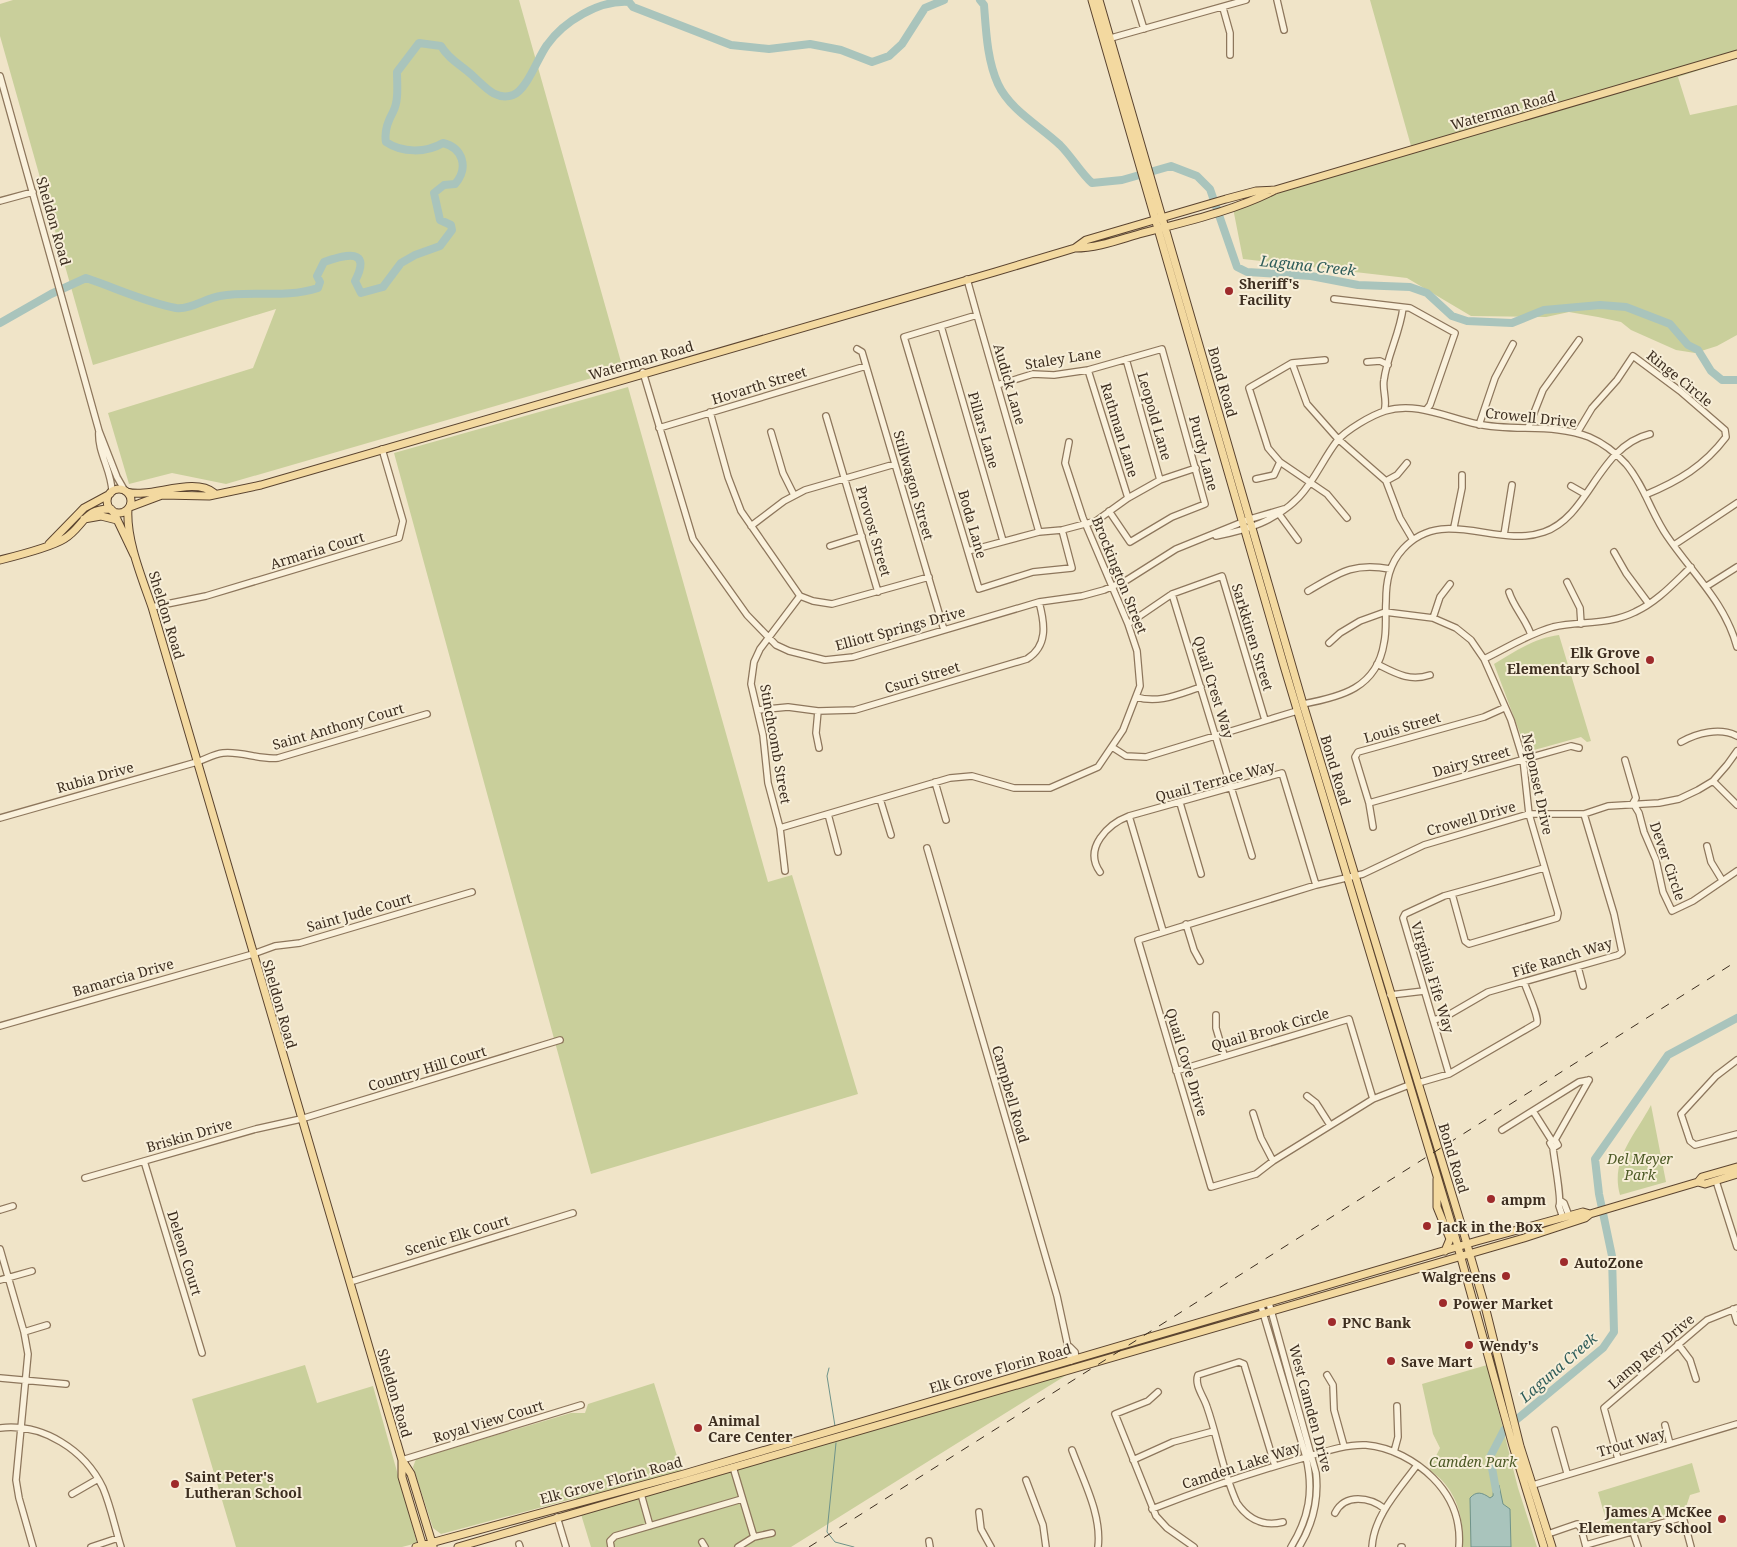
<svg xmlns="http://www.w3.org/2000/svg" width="1737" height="1547" font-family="'Noto Serif',serif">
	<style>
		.green { fill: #c9cf9b }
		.water { fill: #a9c4bc; stroke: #6f938a }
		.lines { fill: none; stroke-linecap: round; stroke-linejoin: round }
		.stream { stroke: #6f938a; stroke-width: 1 }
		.river { stroke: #a9c4bc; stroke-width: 8 }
		.minor-casing { stroke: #8d765c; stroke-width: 8 }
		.major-casing { stroke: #5b4430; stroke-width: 9 }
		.minor { stroke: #faf1dc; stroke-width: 5.5 }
		.major { stroke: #f3d9a0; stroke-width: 7 }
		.rail { stroke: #3d2e20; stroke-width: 1; stroke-dasharray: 9 9; stroke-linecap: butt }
		.poi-dot { fill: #9e2a2b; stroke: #f7eed8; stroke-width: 2 }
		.labels { text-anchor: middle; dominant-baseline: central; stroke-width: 4; stroke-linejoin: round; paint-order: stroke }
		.street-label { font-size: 14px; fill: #3d2e20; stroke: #f7eed8 }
		.poi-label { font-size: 14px; font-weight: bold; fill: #3d2e20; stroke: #f7eed8; text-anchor: start }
		.park-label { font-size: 14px; font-style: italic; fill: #4d5a26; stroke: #f7eed8 }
		.water-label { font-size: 15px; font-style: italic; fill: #2f5d5a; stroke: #f7eed8 }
	</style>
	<rect width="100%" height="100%" fill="#f0e4c8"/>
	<path class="green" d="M13 0H519L623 369 226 484 172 473 129 484 108 413 253 368 276 309 93 365 0 36V4Z
		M1370 0H1737V58L1678 77 1690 115 1737 105V335L1717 346 1695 353 1676 350 1631 330 1621 322 1598 317 1569 312 1546 317 1471 316 1407 278 1243 259 1233 208 1291 185 1411 146Z
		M628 387 768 882 792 875 858 1094 591 1174 394 453Z
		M1559 635 1591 741 1587 742 1581 737 1527 752 1494 664C1514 652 1534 638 1559 635Z
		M1651 1105 1666 1182 1620 1195C1610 1160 1635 1135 1651 1105Z
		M1113 1346 791 1547H591L576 1498 441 1534 433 1528 413 1467 416 1459 571 1413H585L588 1404 654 1383 682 1472Z
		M305 1365 317 1403 373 1386 417 1543 402 1547H236L192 1399Z
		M1487 1365 1518 1488 1537 1547H1463C1464 1516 1456 1487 1429 1470L1440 1448 1433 1434 1422 1384Z
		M1692 1463 1700 1492 1690 1495 1684 1513H1676L1610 1534 1598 1492Z"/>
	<path class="water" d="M1494 1480 1499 1485 1503 1504 1510 1509 1511 1547H1471L1470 1498C1476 1491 1482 1492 1490 1498L1493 1496Z"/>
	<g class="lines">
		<path class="stream" d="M829 1368 827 1376 835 1426
			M836 1443 827 1532 835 1542 854 1547"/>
		<path class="river" d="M980 0 984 5C986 30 987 60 998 84 1010 110 1040 126 1060 145 1072 157 1080 172 1092 183L1122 180 1171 166 1197 176 1210 189 1237 267 1247 272 1311 276 1358 285 1410 287 1427 293 1452 316 1467 321 1512 323 1544 310 1600 305 1626 307 1670 324 1688 345 1698 350 1711 371 1722 380H1737
			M0 323 51 294 86 278C116 288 145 302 176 308 190 310 206 298 220 296 253 290 284 299 318 288L320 282 317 276 324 262C346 254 372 248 355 281L361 293 383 287 401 263 415 255 440 246 452 230 451 225 440 220 434 193 444 185 455 184C469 168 463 148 443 143 426 153 402 153 386 142 384 132 388 121 393 112 399 101 397 84 397 72L419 43 441 46C449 60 463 66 474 77 485 87 496 101 513 95 527 90 538 57 547 45 564 21 599 0 629 2L633 7 731 45 769 49 810 44 841 50 872 62 889 56 902 44 925 8 944 0
			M1496 1490 1490 1457 1504 1430 1603 1348 1614 1332 1612 1256 1599 1194 1595 1159 1668 1055 1737 1018"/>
		<defs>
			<path id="minor" d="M1135 0 1144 29
				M1277 0 1284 30
				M1223 8 1230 33V55
				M1111 38 1246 0
				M0 76 99 431 117 477 125 491
				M0 201 33 192
				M967 279 977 315
				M1334 299 1410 308 1455 333 1430 405 1426 410
				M941 326 1003 541
				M857 349 862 352 944 630
				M1126 359 1160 480
				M1325 360 1292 363 1249 388 1268 448 1280 462 1327 494 1347 518
				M1367 362 1380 361 1388 365
				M1292 363 1307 404 1338 439 1386 481 1400 518 1413 540
				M1088 370 1128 498
				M643 372 693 539 747 615 776 645 789 651 825 660 853 657 1039 602 1082 596 1104 590 1127 580 1176 549 1250 519 1284 509
				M997 385 1033 374 1054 375 1088 370 1162 349 1205 504 1172 517 1130 542 1109 511
				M1384 411C1388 402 1382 390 1384 380 1387 356 1400 333 1403 308
				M710 412 728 477 741 511 800 596 813 601 832 604 929 577
				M826 416 878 592
				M1479 425 1495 378 1513 344
				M659 428 866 366
				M1528 428 1543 390 1579 340
				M99 431C97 452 112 471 112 492
				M771 432 783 473 794 495
				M1577 433 1592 408 1617 380 1633 356 1680 391 1725 430 1726 437C1704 466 1679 481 1645 495
				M1256 479 1274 475 1280 462
				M1386 481 1397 475 1407 463
				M1571 486 1585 494
				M1279 514 1298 540
				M751 526 784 501 805 490 895 464
				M1454 527 1462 488V475
				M1039 532 977 315 904 337 979 589 1033 572 1072 568 1062 530
				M1504 535 1512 485
				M1216 536C1247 530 1276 521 1299 497 1315 480 1323 459 1337 441 1346 430 1372 415 1385 411 1416 401 1448 418 1477 424 1514 432 1554 423 1589 437 1603 443 1616 453 1626 464 1644 485 1651 513 1667 536 1692 573 1725 602 1737 647
				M1674 545 1737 503
				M830 546 862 536
				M968 551 1039 532 1062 530 1096 521 1128 498 1160 480 1196 468
				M1614 552 1626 573 1649 604
				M1567 582 1580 608 1581 624
				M1707 586 1737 567
				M1308 591C1339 573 1353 562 1390 569
				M1509 592C1514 608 1526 619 1531 635
				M1172 594 1252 856
				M152 607 206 596 399 538 403 521 382 449
				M1433 618 1440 597 1450 584
				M1128 624 1172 594 1222 576 1265 720
				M1329 643 1340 633 1360 621 1385 612 1433 618 1456 628 1471 640 1484 659 1511 720 1523 759 1529 814 1558 913 1557 918 1469 944 1465 941 1452 894
				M1484 659C1507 648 1528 634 1553 627 1581 621 1609 625 1635 612 1657 602 1674 583 1691 567
				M1377 664C1395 673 1409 682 1430 675
				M1136 697C1159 704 1179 694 1201 687
				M1303 704C1341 697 1377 688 1384 643 1387 630 1385 615 1386 601 1386 582 1389 564 1403 549 1443 505 1496 549 1544 532 1590 516 1597 447 1650 434
				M758 710 788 707 818 711 855 710 1027 659C1048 646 1045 624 1039 602
				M818 711 816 733 819 748
				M1681 742C1697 733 1720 727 1737 736
				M1112 747 1126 756 1146 757 1297 711
				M1625 760 1636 798 1633 803 1639 813 1644 832 1656 860 1663 892 1672 911 1693 901 1737 871
				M1713 781 1737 805
				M935 782 946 820
				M880 799 891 835
				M1180 803 1201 874
				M1369 803 1571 746 1579 748
				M828 814 838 852
				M1129 816 1163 931
				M0 818 197 762C206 759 214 754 223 753 242 751 259 760 278 758L427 714
				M1373 827 1369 803 1355 757 1358 752 1484 717 1504 708
				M780 828 950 778 972 776 1014 788H1050L1098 767 1123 730 1140 686 1137 651 1128 624 1083 518 1065 463 1069 442
				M1707 846 1711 862 1722 880
				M927 848 1057 1296 1071 1361
				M785 871 780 828 768 783 763 735 751 684 754 662 760 649 800 596
				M1100 872C1083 848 1108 824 1129 816L1282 773 1316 885
				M1186 924 1194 950 1200 961
				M1578 967 1583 986
				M1390 995 1424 991
				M1216 1015V1028L1224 1055
				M1433 1020 1445 1017 1488 992 1618 955 1622 952 1614 914 1584 814
				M0 1026 253 954 275 946 300 943 472 892
				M1737 1060 1716 1076 1681 1114 1690 1141 1695 1145 1737 1134
				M1176 1071 1349 1019 1373 1099
				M1449 1074 1403 918 1405 914 1444 896 1544 868
				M1418 1083 1449 1074 1537 1023C1539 1016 1527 991 1524 982
				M1409 1085 1373 1099 1273 1161 1256 1174 1211 1187 1138 940 1316 885 1363 874 1424 845 1529 814H1584L1608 806 1659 803 1679 799 1698 790 1713 781 1727 765 1737 751
				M1307 1096 1316 1103 1330 1125
				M1533 1111 1552 1141
				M1253 1113 1261 1138 1273 1161
				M1502 1130 1579 1082 1589 1080
				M1555 1140 1558 1145 1553 1148 1550 1143 1555 1140 1589 1080
				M1553 1148C1554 1159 1562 1200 1559 1206L1563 1218
				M144 1161 202 1353
				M85 1178 256 1129 301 1119 560 1040
				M1716 1181 1737 1247
				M1561 1201 1564 1203 1569 1216
				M0 1210 13 1206
				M0 1249 24 1332 28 1354 16 1480 19 1498 33 1547
				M0 1280 32 1271
				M350 1282 573 1213
				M1269 1303 1316 1473C1319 1500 1313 1524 1299 1547
				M1261 1306 1306 1457C1314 1491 1309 1518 1291 1547
				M1733 1309 1737 1322
				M24 1332 47 1325
				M1678 1344 1690 1360 1696 1379
				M1070 1347 1075 1352 1076 1359
				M1327 1375 1333 1385 1334 1410 1344 1446
				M0 1378 66 1384
				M1158 1392 1148 1401 1115 1414 1156 1516 1167 1528 1194 1547
				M1665 1425 1670 1444
				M0 1428C43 1423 85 1450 103 1488 111 1507 115 1528 121 1547
				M1555 1430 1567 1473
				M1072 1450C1083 1480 1102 1515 1098 1547
				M1394 1452 1398 1437 1397 1406
				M1618 1459 1604 1408 1707 1320 1737 1308
				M402 1460 581 1405
				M1133 1460 1173 1442 1214 1431
				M1275 1466 1244 1364 1239 1362 1198 1375C1194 1385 1204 1397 1207 1407 1218 1438 1223 1473 1237 1503 1248 1519 1263 1527 1283 1522
				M733 1467 754 1537 772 1533
				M1026 1480 1043 1525 1046 1547
				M1533 1485 1737 1424
				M72 1494 98 1479
				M641 1494 650 1526
				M1152 1509C1201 1490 1250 1473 1300 1459 1321 1453 1344 1444 1366 1445 1391 1447 1416 1461 1433 1478 1452 1497 1461 1521 1459 1547
				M979 1512 981 1529 991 1547
				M1335 1513C1345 1493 1370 1497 1385 1509
				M557 1517 566 1547
				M1633 1532 1638 1547
				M1548 1534 1577 1524 1581 1528 1586 1547
				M929 1541 930 1547
				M702 1542 705 1547
				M519 1544 520 1547
				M1586 1545 1683 1517 1691 1547
				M91 1547 118 1538
				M611 1547 610 1541 615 1536 742 1499
				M738 1547 754 1537
				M1372 1547C1374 1515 1399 1490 1417 1465
				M1401 1547H1402"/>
			<path id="major" d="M1092 0 1284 666 1455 1236 1513 1446 1544 1547
				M1099 0 1303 704 1464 1234 1486 1310 1520 1446 1552 1547
				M1075 248C1097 248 1118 240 1139 234 1184 222 1234 211 1275 190L1737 54
				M107 501a12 12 0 1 1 24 0a12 12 0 1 1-24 0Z
				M127 492C149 499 194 476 214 493
				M130 507 162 495 209 496 261 485 995 272 1075 248 1086 240 1226 199 1256 191 1275 190
				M128 509C126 540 142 578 152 607L402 1460V1477L423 1547
				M113 511 134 555
				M84 519 101 516 117 520
				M49 544 84 508 110 494
				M0 560C16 556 51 547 64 539 84 527 83 508 111 509
				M1437 1179V1207L1450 1239 1445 1251
				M1698 1182 1705 1184 1737 1174
				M402 1460 411 1474 433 1546
				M416 1547 684 1474 1477 1241 1583 1212 1590 1214
				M458 1547 1524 1238 1585 1218 1590 1214 1698 1182 1702 1177 1737 1167"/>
		</defs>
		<use href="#minor" class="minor-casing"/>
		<use href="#major" class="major-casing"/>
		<use href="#minor" class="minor"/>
		<use href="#major" class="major"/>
		<path class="rail" d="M809 1547 1737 961"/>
	</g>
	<g class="poi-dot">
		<circle cx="1229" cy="291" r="5"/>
		<circle cx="1650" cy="660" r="5"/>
		<circle cx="1491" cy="1199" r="5"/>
		<circle cx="1427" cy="1226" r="5"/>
		<circle cx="1564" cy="1262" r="5"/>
		<circle cx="1506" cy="1276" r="5"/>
		<circle cx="1443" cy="1303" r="5"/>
		<circle cx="1332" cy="1322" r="5"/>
		<circle cx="1469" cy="1345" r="5"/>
		<circle cx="1391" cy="1361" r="5"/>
		<circle cx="698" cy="1428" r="5"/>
		<circle cx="175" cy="1484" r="5"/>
		<circle cx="1722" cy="1519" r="5"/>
	</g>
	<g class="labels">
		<g class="street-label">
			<text transform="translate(1503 110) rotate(-16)">Waterman Road</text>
			<text transform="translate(54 221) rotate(74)">Sheldon Road</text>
			<text transform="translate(1063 358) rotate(-9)">Staley Lane</text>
			<text transform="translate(641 360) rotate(-16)">Waterman Road</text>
			<text transform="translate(1680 378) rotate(39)">Ringe Circle</text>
			<text transform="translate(1223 382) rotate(74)">Bond Road</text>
			<text transform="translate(1010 384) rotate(74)">Audick Lane</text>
			<text transform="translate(759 385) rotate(-17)">Hovarth Street</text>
			<text transform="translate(1155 416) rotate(74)">Leopold Lane</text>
			<text transform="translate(1531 417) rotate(6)">Crowell Drive</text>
			<text transform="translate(984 430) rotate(74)">Pillars Lane</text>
			<text transform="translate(1120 430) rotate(73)">Rathman Lane</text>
			<text transform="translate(1204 453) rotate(75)">Purdy Lane</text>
			<text transform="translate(914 485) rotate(74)">Stillwagon Street</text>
			<text transform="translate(973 524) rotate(74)">Boda Lane</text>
			<text transform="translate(874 531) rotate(74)">Provost Street</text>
			<text transform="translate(317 550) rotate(-17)">Armaria Court</text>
			<text transform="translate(1120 575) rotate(68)">Brockington Street</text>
			<text transform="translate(167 615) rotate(73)">Sheldon Road</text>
			<text transform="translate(900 628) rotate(-15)">Elliott Springs Drive</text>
			<text transform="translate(1253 637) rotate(73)">Sarkkinen Street</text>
			<text transform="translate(922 677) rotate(-17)">Csuri Street</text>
			<text transform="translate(1214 687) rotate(73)">Quail Crest Way</text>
			<text transform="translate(338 726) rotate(-16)">Saint Anthony Court</text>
			<text transform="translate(1402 727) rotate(-16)">Louis Street</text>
			<text transform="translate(776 744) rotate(80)">Stinchcomb Street</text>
			<text transform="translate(1471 761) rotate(-16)">Dairy Street</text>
			<text transform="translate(1336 770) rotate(73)">Bond Road</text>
			<text transform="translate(95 777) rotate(-16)">Rubia Drive</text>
			<text transform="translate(1215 781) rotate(-15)">Quail Terrace Way</text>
			<text transform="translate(1538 784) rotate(78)">Neponset Drive</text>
			<text transform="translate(1471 818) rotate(-16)">Crowell Drive</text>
			<text transform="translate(1668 861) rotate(71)">Dever Circle</text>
			<text transform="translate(359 912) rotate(-16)">Saint Jude Court</text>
			<text transform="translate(1562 957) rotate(-17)">Fife Ranch Way</text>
			<text transform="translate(123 977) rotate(-16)">Bamarcia Drive</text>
			<text transform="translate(1433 977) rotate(73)">Virginia Fife Way</text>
			<text transform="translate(280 1004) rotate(74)">Sheldon Road</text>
			<text transform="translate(1270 1029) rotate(-16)">Quail Brook Circle</text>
			<text transform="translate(1187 1062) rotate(73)">Quail Cove Drive</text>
			<text transform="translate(427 1068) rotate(-17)">Country Hill Court</text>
			<text transform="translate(1011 1094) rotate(74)">Campbell Road</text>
			<text transform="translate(189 1135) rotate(-16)">Briskin Drive</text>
			<text transform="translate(1454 1158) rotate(73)">Bond Road</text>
			<text transform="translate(457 1235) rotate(-17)">Scenic Elk Court</text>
			<text transform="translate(185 1253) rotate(73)">Deleon Court</text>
			<text transform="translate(1651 1351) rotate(-40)">Lamp Rey Drive</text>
			<text transform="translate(1000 1368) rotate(-16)">Elk Grove Florin Road</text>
			<text transform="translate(395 1393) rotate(74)">Sheldon Road</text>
			<text transform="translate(1311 1408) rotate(75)">West Camden Drive</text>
			<text transform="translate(488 1421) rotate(-17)">Royal View Court</text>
			<text transform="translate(1631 1442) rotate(-16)">Trout Way</text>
			<text transform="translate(1241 1465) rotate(-18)">Camden Lake Way</text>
			<text transform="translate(611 1480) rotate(-15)">Elk Grove Florin Road</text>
		</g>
		<g class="poi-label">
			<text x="1239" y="283">Sheriff's<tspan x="1239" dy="16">Facility</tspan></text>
			<text x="1640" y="652" text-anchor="end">Elk Grove<tspan x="1640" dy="16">Elementary School</tspan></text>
			<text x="1501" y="1199">ampm</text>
			<text x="1437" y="1226">Jack in the Box</text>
			<text x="1574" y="1262">AutoZone</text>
			<text x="1496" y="1276" text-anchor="end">Walgreens</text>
			<text x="1453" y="1303">Power Market</text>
			<text x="1342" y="1322">PNC Bank</text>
			<text x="1479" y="1345">Wendy's</text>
			<text x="1401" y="1361">Save Mart</text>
			<text x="708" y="1420">Animal<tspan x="708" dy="16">Care Center</tspan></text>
			<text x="185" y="1476">Saint Peter's<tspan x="185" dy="16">Lutheran School</tspan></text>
			<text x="1712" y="1511" text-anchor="end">James A McKee<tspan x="1712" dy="16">Elementary School</tspan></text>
		</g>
		<g class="park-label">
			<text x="1640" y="1158">Del Meyer<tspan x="1640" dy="16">Park</tspan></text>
			<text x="1473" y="1461">Camden Park</text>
		</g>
		<g class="water-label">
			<text transform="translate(1308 265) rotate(6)">Laguna Creek</text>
			<text transform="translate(1558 1367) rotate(-41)">Laguna Creek</text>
		</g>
	</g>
</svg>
